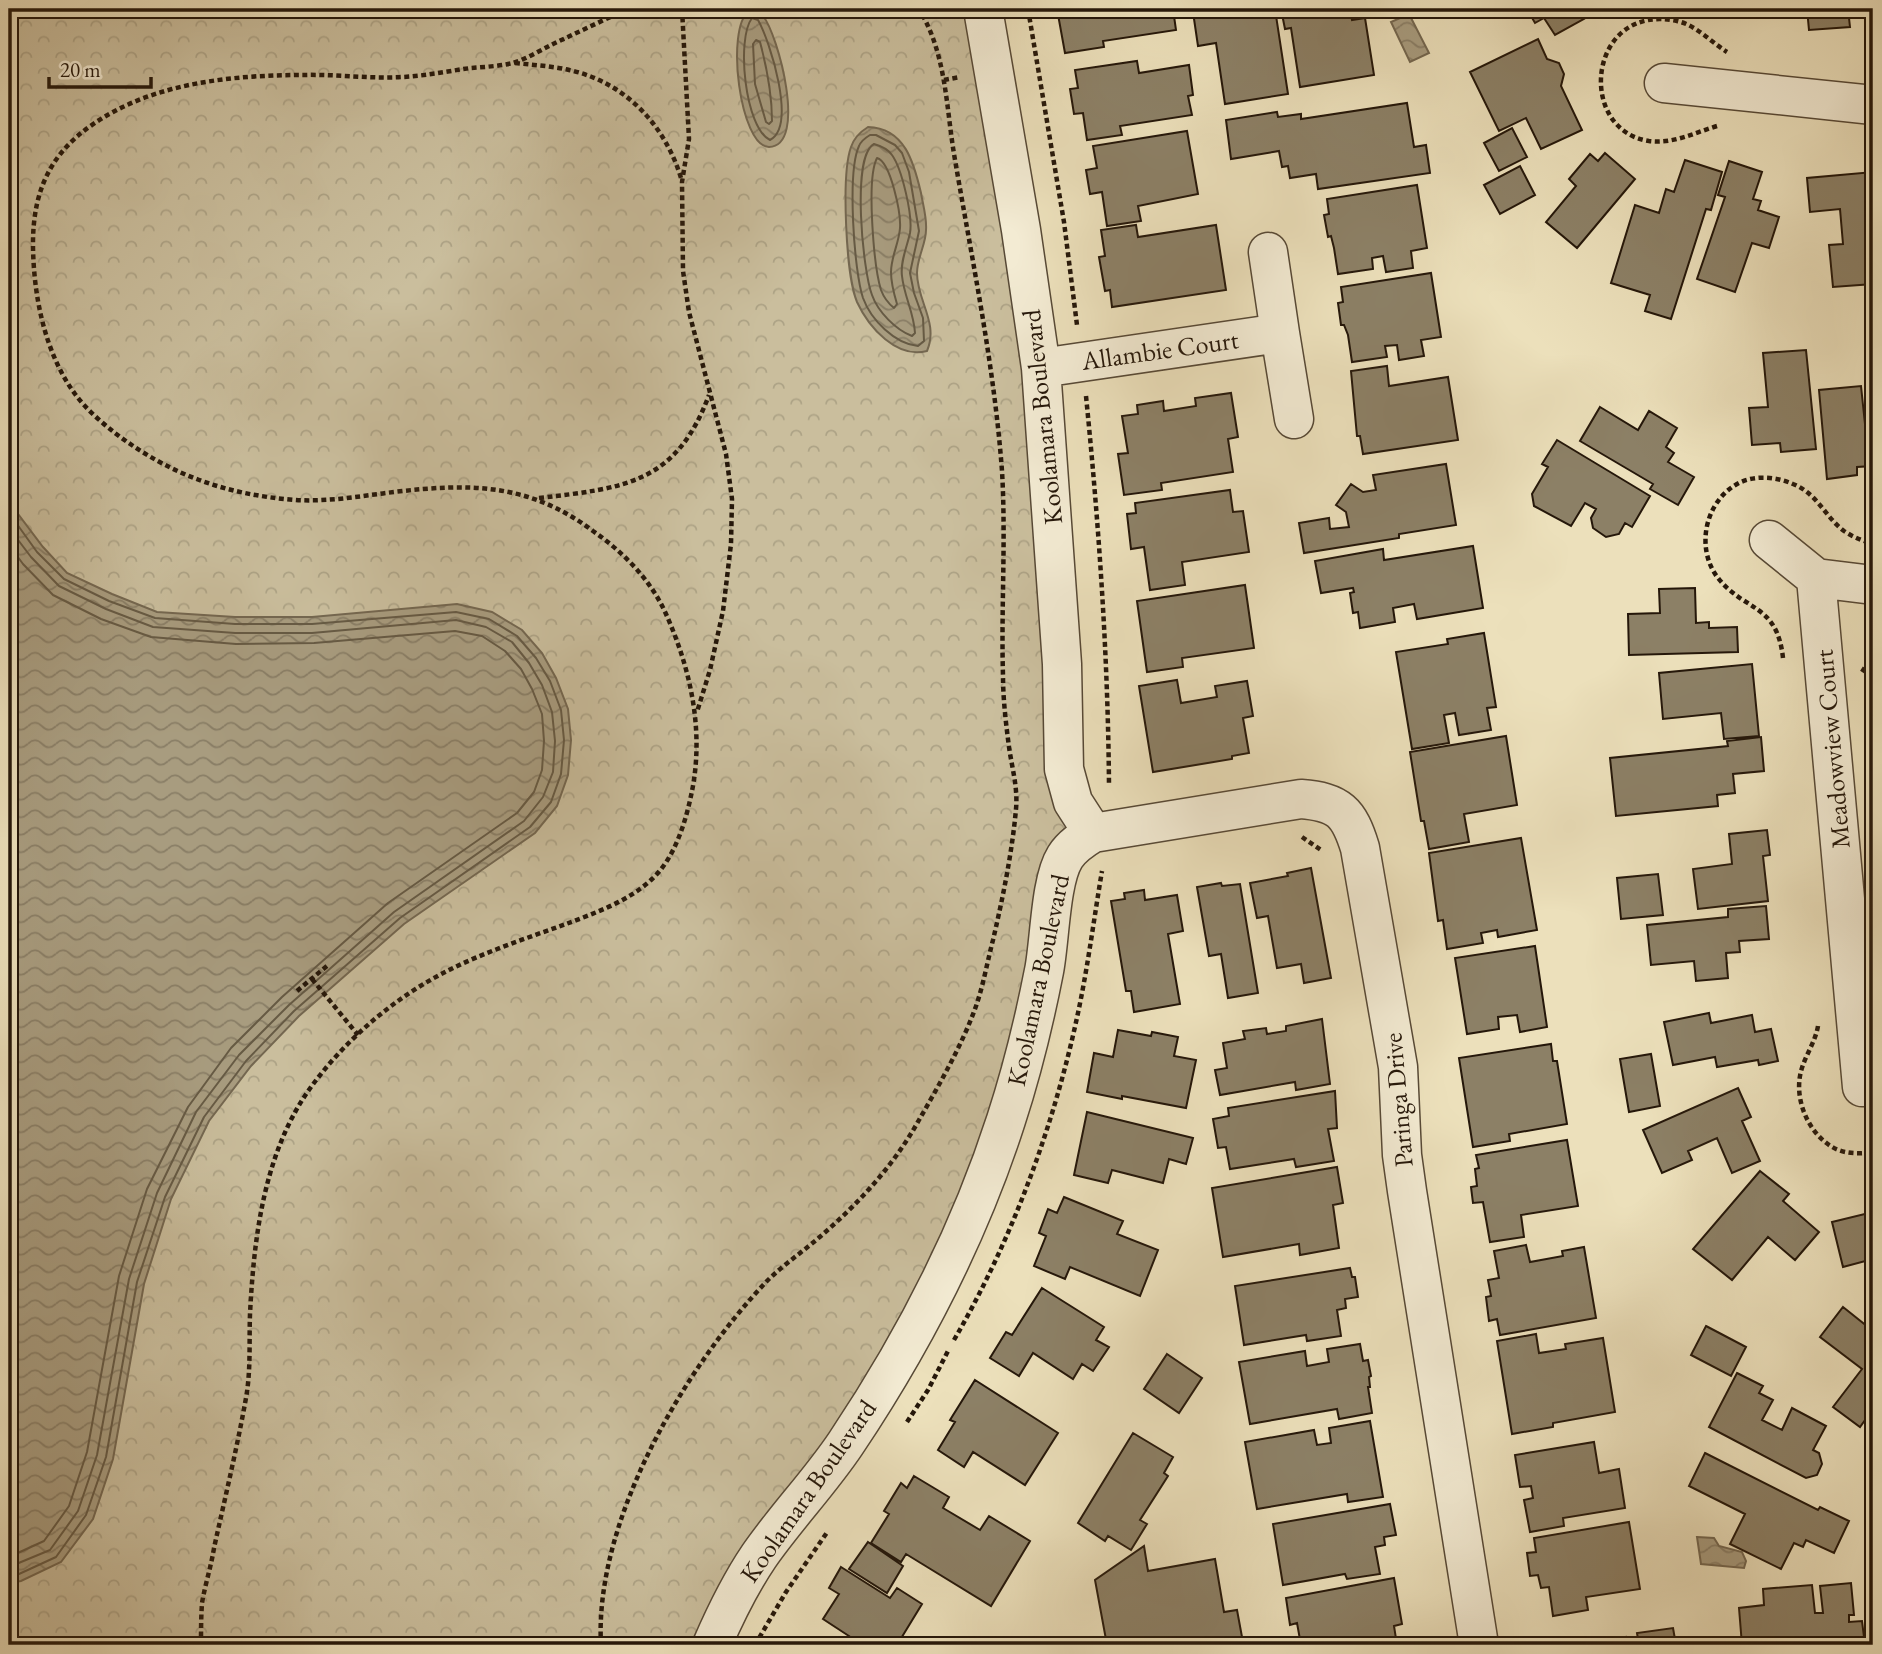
<svg xmlns="http://www.w3.org/2000/svg" width="1882" height="1654" font-family="'EB Garamond',serif">
	<style>
		.park { fill: url(#park-crowns); stroke: #786a54; stroke-width: 2 }
		.water { fill: url(#water-waves); stroke: #746750; stroke-width: 2 }
		.lines { fill: none; stroke-linecap: round; stroke-linejoin: round }
		.shore { stroke: #665a44; stroke-width: 2 }
		.building { fill: #8c8066; stroke: #25170a; stroke-width: 2 }
		.minor-casing { stroke: #574936; stroke-width: 41 }
		.path { stroke: #25170a; stroke-width: 4.5; stroke-dasharray: 5 3.5; stroke-linecap: butt }
		.minor { stroke: #f3ebd3; stroke-width: 38 }
		.labels { text-anchor: middle; dominant-baseline: central; stroke-width: 5; stroke-linejoin: round; paint-order: stroke }
		.street-label { font-size: 26px; fill: #25170a; stroke: #f3ebd3 }
	</style>
	<defs>
		<pattern id="park-crowns" width="20" height="18" patternUnits="userSpaceOnUse" patternTransform="scale(1.75)"><rect width="20" height="18" fill="#cabe9d"/><path d="M2 6a3 3 0 1 1 6 0M12 15a3 3 0 1 1 6 0" fill="none" stroke="#ada386"/></pattern>
		<pattern id="water-waves" width="16" height="10" patternUnits="userSpaceOnUse" patternTransform="scale(1.75)"><rect width="16" height="10" fill="#a89c7f"/><path d="M0 5q4-4 8 0t8 0" fill="none" stroke="#897e66"/></pattern>
	</defs>
	<rect width="100%" height="100%" fill="#ece0bb"/>
	<filter id="stains"><feTurbulence type="fractalNoise" baseFrequency=".00286" numOctaves="4"/><feColorMatrix values="0 0 0 0 .2 0 0 0 0 .09 0 0 0 0 .02 0 0 0 .5 -.17"/></filter>
	<radialGradient id="worn" r=".72"><stop offset=".6" stop-color="#630" stop-opacity="0"/><stop offset="1" stop-color="#630" stop-opacity=".3"/></radialGradient>
	<path class="park" d="M9 9H983L1080 841 979 1198 712 1645H9Z"/>
	<path class="water" d="M749 11C755 11 759 11 763 16 778 34 808 146 769 147 740 147 725 28 749 11Z
		M1409 14 1429 53 1410 62 1391 22Z
		M868 127C905 128 914 163 921 193 923 205 927 218 926 230 926 244 917 258 917 273 917 301 939 323 927 351 897 359 869 328 857 302 846 276 841 175 851 147 854 138 860 132 868 127Z
		M9 502 43 547 67 573 112 594 157 612 235 617H312L457 604 492 612 522 630 542 653 556 678 568 709 571 740 568 775 557 806 535 833 404 924 299 1016 251 1066 209 1121 171 1199 144 1284 113 1459 93 1519 61 1562 21 1581 9 1583Z
		M1697 1537 1714 1538 1719 1546 1742 1552 1746 1561 1744 1568 1701 1564Z"/>
	<g class="lines">
		<path class="shore" d="M752 18 758 20C770 41 797 126 770 140 745 128 736 39 752 18Z
			M756 40 760 42C767 68 772 94 772 121L769 124 766 122 755 84 753 44Z
			M870 135H876L895 145 902 153 909 172 919 231 910 273 914 293 923 318 924 341 918 346C895 344 871 320 863 298 854 271 847 172 859 146 861 141 865 138 870 135Z
			M874 144C881 146 888 149 892 155 902 169 913 216 910 233 907 247 900 262 902 276 904 296 914 313 915 333L912 336C896 330 878 312 872 295 863 272 851 156 874 144Z
			M877 158C891 162 901 214 900 228 899 243 891 257 891 272 891 282 894 294 897 304L894 308C889 304 884 298 881 290 874 267 866 179 877 158Z
			M9 513 37 552 64 579 109 601 155 618 235 624H312L456 612 489 619 517 636 536 658 550 681 561 710 564 740 561 774 551 802 530 827 400 918 294 1011 246 1061 204 1117 165 1197 137 1282 106 1457 86 1515 56 1557 19 1574 9 1576
			M9 528 31 557 59 586 106 609 153 627 235 633H312L456 620 486 627 512 642 529 663 542 685 552 712 555 741 553 772 543 797 524 821 394 912 289 1005 239 1055 196 1112 157 1193 129 1279 97 1455 78 1511 50 1550 9 1567
			M9 545 23 564 53 595 101 619 151 637 236 644 314 643 455 631 482 636 505 651 521 669 532 689 542 714 544 741 542 770 534 792 517 813 388 903 282 997 231 1048 188 1107 147 1189 119 1276 87 1452 69 1506 44 1541 9 1557"/>
	</g>
	<path class="building" d="M1057 9H1173L1176 30 1103 41 1104 47 1065 53Z
		M1213 9H1275L1288 94 1225 104 1216 43 1198 46 1193 12Z
		M1281 9H1350L1352 20 1365 18 1374 75 1300 87 1291 28 1285 29Z
		M1527 9H1578L1584 19 1555 35 1544 18 1535 23Z
		M1807 9H1848L1850 27 1809 30Z
		M1538 39 1547 59 1559 63 1564 74 1561 86 1582 130 1541 149 1526 118 1499 131 1470 72Z
		M1137 61 1139 73 1189 65 1193 95 1188 96 1192 115 1120 126 1122 135 1087 140 1083 113 1074 114 1070 89 1078 88 1075 70Z
		M1407 103 1414 147 1426 145 1430 173 1318 189 1316 174 1290 178 1288 166 1282 167 1279 151 1231 159 1226 120 1277 112 1278 117 1301 114V119Z
		M1512 128 1527 157 1499 171 1484 143Z
		M1187 131 1198 194 1138 206 1141 221 1107 226 1102 192 1090 194 1086 170 1097 168 1093 146Z
		M1605 153 1635 179 1577 248 1546 222 1576 186 1569 179 1590 154 1598 161Z
		M1685 160 1722 172 1711 210 1706 209 1671 319 1645 311 1650 295 1611 283 1635 205 1659 213 1666 189 1674 192Z
		M1729 161 1762 172 1753 199 1761 201 1758 210 1779 217 1769 248 1752 243 1735 292 1697 279 1725 197 1718 195Z
		M1520 166 1535 195 1500 214 1484 185Z
		M1873 172V284L1833 287 1829 245 1843 244 1840 209 1810 212 1807 178Z
		M1417 185 1427 248 1411 251 1413 268 1386 272 1383 256 1372 258 1373 269 1338 274 1334 248 1331 236 1328 237 1324 215 1329 214 1327 199Z
		M1136 225 1138 237 1216 225 1226 290 1112 307 1110 290 1105 291 1099 257 1105 256 1101 230Z
		M1431 273 1441 337 1421 340 1424 356 1399 360 1397 345 1385 346 1387 357 1352 362 1348 335 1344 325H1341L1338 303 1343 302 1341 287Z
		M1806 350 1816 449 1781 452 1780 443 1752 445 1749 408 1768 407 1763 353Z
		M1387 366 1389 386 1448 377 1458 440 1363 454 1360 436H1357L1351 371Z
		M1861 386 1865 424 1873 423V466L1857 467V475L1827 479 1819 390Z
		M1231 393 1238 437 1228 439 1233 472 1161 483 1162 490 1124 495 1118 454 1128 453 1122 416 1138 414 1137 405 1163 401 1164 411 1196 406 1195 398Z
		M1600 407 1638 430 1649 411 1677 428 1666 447 1674 453 1668 462 1694 477 1678 505 1650 489 1653 484 1580 441Z
		M1557 440 1650 496 1632 527 1625 523 1619 534 1606 537 1593 528 1591 518 1596 509 1585 503 1571 526 1534 506 1532 494 1548 467 1542 464Z
		M1446 464 1456 525 1399 534V538L1304 553 1299 523 1329 518 1330 529 1349 527 1346 512 1336 505 1351 484 1363 492 1376 490 1373 475Z
		M1230 490 1233 512 1243 511 1249 552 1182 562 1185 585 1150 590 1144 547 1131 549 1127 514 1136 513 1135 503Z
		M1473 546 1483 608 1417 619 1414 604 1393 608 1395 622 1360 628 1358 612 1353 613 1350 593 1354 592 1353 588 1321 593 1315 561 1383 549 1384 560Z
		M1245 585 1254 648 1182 658 1183 667 1147 672 1137 601Z
		M1695 588 1696 623 1709 622V628L1737 627 1738 652 1629 655 1628 614 1660 613 1659 589Z
		M1484 633 1496 707 1487 708 1491 730 1459 735 1455 713 1444 715 1449 743 1412 749 1396 652 1448 644 1447 639Z
		M1752 664 1759 736 1724 739 1721 713 1663 719 1659 673Z
		M1177 680 1181 703 1217 697 1215 686 1247 681 1253 716 1243 718 1249 753 1232 756V759L1153 772 1139 686Z
		M1506 736 1517 805 1464 814 1469 842 1429 849 1424 821H1421L1410 752Z
		M1761 737 1764 771 1733 774 1735 793 1717 795 1718 806 1616 816 1610 758 1728 746 1727 741Z
		M1767 830 1770 855 1763 856 1768 901 1698 909 1693 869 1732 864 1729 834Z
		M1521 838 1537 930 1498 937 1497 930 1481 933 1483 943 1447 949 1443 920 1438 921 1429 853Z
		M1311 868 1331 978 1304 983 1301 964 1277 968 1268 916 1257 918 1250 883 1288 876 1287 873Z
		M1658 874 1663 915 1621 919 1617 878Z
		M1221 883 1222 886 1240 884 1258 993 1228 998 1221 954 1209 956 1197 887Z
		M1144 890 1145 900 1177 895 1183 931 1168 934 1180 1004 1134 1012 1131 991H1126L1111 901 1125 899 1124 893Z
		M1766 906 1769 939 1739 941 1740 952 1726 953 1728 978 1696 981 1694 961 1651 965 1647 925 1728 917V909Z
		M1535 946 1547 1027 1520 1032 1517 1015 1498 1017 1499 1029 1467 1034 1455 958Z
		M1709 1013 1711 1023 1752 1015 1755 1032 1771 1029 1778 1061 1759 1065 1758 1060 1717 1067 1715 1057 1673 1065 1664 1022Z
		M1322 1019 1330 1084 1296 1090 1295 1082 1220 1095 1215 1070 1227 1068 1223 1043 1245 1039 1243 1031 1266 1028 1267 1034 1286 1031V1026Z
		M1118 1030 1151 1036 1152 1032 1178 1037 1174 1056 1196 1060 1186 1108 1122 1096V1099L1087 1092 1094 1053 1113 1057Z
		M1551 1044 1553 1061H1557L1567 1124 1509 1134 1510 1141 1473 1147 1459 1058Z
		M1651 1054 1660 1106 1629 1112 1620 1059Z
		M1738 1088 1751 1117 1742 1121 1760 1161 1732 1173 1717 1138 1688 1151 1692 1160 1662 1173 1643 1130Z
		M1335 1091 1337 1128 1328 1129 1334 1161 1296 1167 1294 1159 1230 1169 1226 1147 1218 1148 1213 1119 1229 1116 1228 1108Z
		M1087 1112 1193 1138 1186 1164 1169 1159 1163 1183 1112 1170 1108 1183 1074 1175Z
		M1567 1140 1578 1206 1521 1215 1524 1237 1490 1242 1483 1202 1473 1203 1471 1187 1477 1186 1475 1169 1479 1168 1476 1155Z
		M1337 1167 1343 1203 1333 1205 1339 1248 1300 1255 1299 1244 1223 1257 1212 1188Z
		M1760 1171 1789 1194 1783 1201 1819 1232 1795 1260 1768 1237 1732 1280 1693 1249Z
		M1064 1197 1123 1221 1117 1234 1158 1250 1140 1296 1070 1267 1065 1279 1034 1266 1046 1236 1039 1233 1048 1209 1057 1213Z
		M1873 1212V1259L1843 1267 1832 1222Z
		M1526 1245 1530 1262 1563 1256 1562 1251 1584 1247 1596 1318 1500 1335 1497 1319 1489 1321 1486 1297 1491 1296 1488 1280 1499 1278 1494 1251Z
		M1350 1268 1352 1277H1355L1358 1297 1345 1299 1346 1308 1337 1310 1341 1336 1307 1341 1306 1335 1244 1345 1235 1286Z
		M1042 1288 1104 1327 1096 1340 1109 1347 1093 1371 1082 1364 1073 1379 1033 1353 1019 1376 990 1358 1006 1332 1012 1335Z
		M1843 1307 1873 1331V1409L1860 1427 1833 1407 1862 1369 1820 1337Z
		M1706 1326 1746 1347 1731 1376 1691 1355Z
		M1536 1334 1539 1353 1566 1349 1565 1344 1603 1338 1615 1412 1553 1423V1427L1512 1434 1497 1341Z
		M1360 1344 1363 1361 1368 1360 1371 1376 1369 1377 1370 1387H1368L1372 1413 1339 1419 1337 1409 1250 1424 1239 1362 1305 1351 1307 1366 1329 1362 1327 1349Z
		M1167 1354 1202 1378 1179 1413 1144 1389Z
		M1737 1373 1763 1386 1759 1393 1773 1400 1762 1420 1782 1430 1792 1408 1826 1426 1813 1450 1819 1453 1822 1464 1817 1475 1806 1478 1709 1427Z
		M975 1380 1058 1433 1025 1485 973 1452 964 1467 938 1450 955 1422 950 1420Z
		M1370 1421 1383 1497 1348 1502 1347 1494 1257 1509 1245 1442 1314 1430 1317 1445 1331 1443 1329 1428Z
		M1133 1433 1173 1457 1164 1473 1168 1476 1140 1520 1147 1524 1131 1550 1108 1536 1105 1541 1078 1523Z
		M1594 1442 1599 1473 1619 1469 1625 1508 1563 1518 1564 1526 1530 1532 1524 1500 1533 1498 1531 1486 1520 1487 1515 1455Z
		M1705 1453 1818 1510 1820 1507 1849 1521 1834 1553 1806 1540 1803 1547 1794 1543 1781 1569 1730 1544 1745 1514 1689 1486Z
		M914 1476 949 1497 943 1508 980 1530 989 1516 1030 1541 991 1606 906 1554 901 1562 871 1543 889 1514 884 1511 901 1483 907 1488Z
		M1390 1504 1396 1535 1384 1537 1385 1545 1375 1547 1380 1574 1347 1579 1345 1574 1283 1585 1273 1524Z
		M1629 1522 1640 1589 1586 1597 1588 1610 1553 1616 1549 1587 1541 1588 1538 1575 1530 1576 1527 1553 1536 1552 1534 1538Z
		M868 1542 903 1566 887 1593 849 1569Z
		M1144 1546 1148 1571 1215 1559 1224 1612 1237 1610 1242 1637 1197 1645H1107L1095 1580Z
		M841 1567 890 1598 897 1588 922 1604 897 1645H852L855 1640 823 1619 839 1594 829 1588Z
		M1394 1578 1402 1624 1394 1626 1397 1645H1301L1297 1623 1290 1625 1286 1598Z
		M1851 1583 1854 1615H1849V1622L1862 1621 1865 1645H1742L1739 1608 1764 1605 1763 1589 1812 1585 1815 1613H1823L1820 1586Z
		M1673 1628 1676 1645H1639L1637 1633Z
		M1626 1637 1628 1645H1575Z"/>
	<g class="lines">
		<defs>
			<path id="minor" d="M1664 83 1873 105
				M1280 333 1294 419
				M1041 368 1280 333 1268 252
				M1769 540 1816 578 1873 585
				M1816 578 1862 1087
				M1093 833 1301 799C1339 802 1349 812 1360 848L1398 1067 1402 1155 1407 1191 1479 1645
				M712 1645C725 1615 740 1584 759 1556 786 1517 820 1482 846 1443 913 1343 969 1235 1006 1120 1022 1071 1034 1022 1044 971 1050 941 1050 881 1065 857 1072 846 1083 839 1093 833L1073 802 1064 769 1062 664 1041 368 1021 230 983 9"/>
		</defs>
		<use href="#minor" class="minor-casing"/>
		<path class="path" d="M682 9 689 139 682 182 683 271 689 312 726 454 732 499 731 544 723 611 710 670 697 712
			M1028 9 1064 222 1077 325
			M515 63C533 65 552 66 569 70 625 82 665 125 681 178
			M944 80 960 77
			M1717 126C1694 133 1673 144 1649 141 1575 130 1588 2 1677 21 1696 25 1711 42 1727 52
			M1086 396C1099 526 1108 656 1109 786
			M539 498C624 488 676 484 709 395
			M1783 658C1777 603 1745 612 1718 578 1694 547 1706 498 1741 482 1757 475 1777 477 1793 484 1818 494 1825 517 1844 531 1853 537 1863 541 1873 544
			M1862 672 1873 655
			M1302 837 1321 850
			M312 979 358 1035
			M297 991 328 965
			M1818 1026C1815 1044 1803 1058 1800 1076 1795 1104 1811 1137 1836 1149 1847 1154 1861 1154 1873 1152
			M954 1340C1012 1240 1054 1126 1078 1013 1088 966 1094 918 1102 871
			M907 1422 928 1390 948 1351
			M201 1645C201 1631 201 1617 202 1603 205 1585 211 1567 214 1548 225 1498 237 1448 246 1398 251 1370 249 1342 250 1314 254 1236 264 1152 311 1087 346 1039 395 997 449 970 485 952 527 938 566 924 595 913 629 901 652 879 675 858 686 821 692 791 704 731 691 670 666 614 651 580 623 552 593 531 529 483 470 483 394 492 361 496 328 502 296 500 227 495 170 475 115 433 101 422 86 409 75 394 45 353 34 298 33 248 32 183 56 143 113 112 170 81 240 75 304 75 336 74 369 79 402 77 425 76 448 71 471 68 485 67 500 66 513 63 526 59 539 51 551 45 576 33 602 21 627 9
			M601 1645C594 1522 684 1368 767 1281 784 1264 804 1251 822 1235 860 1202 894 1165 919 1120 939 1085 961 1047 975 1009 983 987 987 963 993 940 1003 897 1012 853 1016 809 1018 788 1012 768 1009 747 1006 724 1003 699 1003 676 1001 608 1006 540 1002 471 994 364 972 260 954 154 946 105 946 53 919 9
			M755 1645 786 1592 828 1531"/>
		<use href="#minor" class="minor"/>
	</g>
	<g class="labels">
		<g class="street-label">
			<text transform="translate(1160 350) rotate(-8)">Allambie Court</text>
			<text transform="translate(1042 417) rotate(-96)">Koolamara Boulevard</text>
			<text transform="translate(1832 749) rotate(-95)">Meadowview Court</text>
			<text transform="translate(1038 980) rotate(-78)">Koolamara Boulevard</text>
			<text transform="translate(1398 1100) rotate(-95)">Paringa Drive</text>
			<text transform="translate(808 1491) rotate(-55)">Koolamara Boulevard</text>
		</g>
	</g>
	<rect width="1882" height="1654" fill="none" stroke="#ece0bb" stroke-width="35"/>
	<rect x="10" y="10" width="1861" height="1633" fill="none" stroke="#25170a" stroke-width="3.5"/>
	<rect x="18" y="18" width="1847" height="1619" fill="none" stroke="#25170a" stroke-width="2"/>
	<path d="M49 77v10h102v-10" fill="none" stroke="#25170a" stroke-width="3.5"/>
	<text x="60" y="77" font-size="21" fill="#25170a" stroke="#f3ebd3" stroke-width="5" paint-order="stroke">20 m</text>
	<rect width="100%" height="100%" filter="url(#stains)"/>
	<rect width="100%" height="100%" fill="url(#worn)"/>
</svg>
